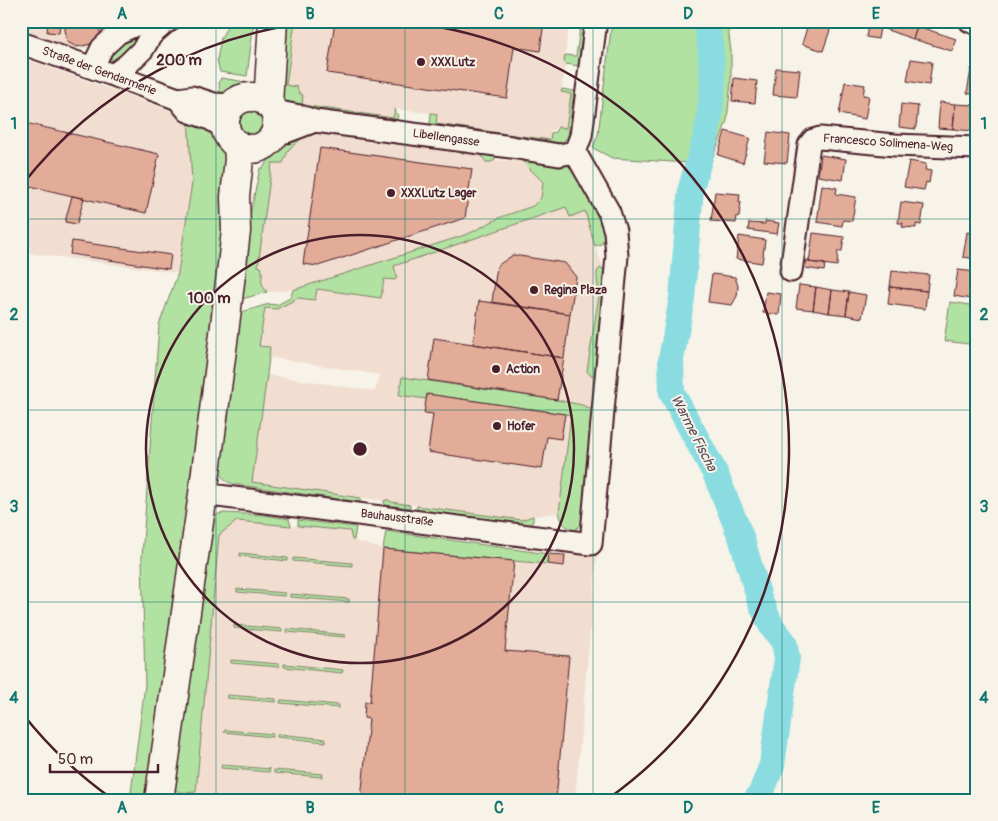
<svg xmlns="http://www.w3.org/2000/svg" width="998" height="821" font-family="Pangolin,sans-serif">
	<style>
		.built { fill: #f1ded0 }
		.green { fill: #b1e2a2; stroke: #7e8066 }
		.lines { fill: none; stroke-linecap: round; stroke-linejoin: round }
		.river { stroke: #8adce0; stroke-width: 26 }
		.building { fill: #e3ac98; stroke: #4a1f2b }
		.minor-casing { stroke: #4a1f2b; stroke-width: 25 }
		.major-casing { stroke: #4a1f2b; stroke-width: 31 }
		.minor { stroke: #f7f3e8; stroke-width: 21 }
		.major { stroke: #f7f3e8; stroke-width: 28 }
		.grid { fill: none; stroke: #0f766e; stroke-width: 1; stroke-opacity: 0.55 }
		.ring { fill: none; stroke: #4a1f2b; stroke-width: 2.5 }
		.poi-dot { fill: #4a1f2b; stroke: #f7f3e8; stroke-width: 2 }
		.labels { text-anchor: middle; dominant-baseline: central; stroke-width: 4; stroke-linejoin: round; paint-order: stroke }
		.poi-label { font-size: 12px; font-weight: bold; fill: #4a1f2b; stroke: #f7f3e8; text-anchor: start }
		.street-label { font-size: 12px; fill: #4a1f2b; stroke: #f7f3e8 }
		.water-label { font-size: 14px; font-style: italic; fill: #5a4e58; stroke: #f7f3e8 }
		.centre { fill: #4a1f2b; stroke: #f7f3e8; stroke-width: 2.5 }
		.ring-label { font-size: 15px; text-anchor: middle; font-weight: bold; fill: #4a1f2b; stroke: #f7f3e8; stroke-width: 4; stroke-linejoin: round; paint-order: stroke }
		.neatline { fill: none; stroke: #0f766e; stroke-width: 2 }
		.grid-label { font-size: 16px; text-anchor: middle; font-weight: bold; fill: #0f766e }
	</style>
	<rect width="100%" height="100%" fill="#f7f3e8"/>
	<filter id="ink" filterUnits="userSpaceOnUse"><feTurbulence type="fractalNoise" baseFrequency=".02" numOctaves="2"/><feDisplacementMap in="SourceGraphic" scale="10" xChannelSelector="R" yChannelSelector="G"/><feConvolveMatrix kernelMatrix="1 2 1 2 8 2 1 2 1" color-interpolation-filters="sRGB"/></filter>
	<g filter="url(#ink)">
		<path class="built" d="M21 21H130L122 23 89 48H74L21 31Z
			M295 21H569L565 55 564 61 566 64 561 92 571 93 566 129 555 127 554 130H551L550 140 435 124 437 114 395 109 393 118 302 106 297 87 286 85Z
			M21 57 188 117 192 183 178 273 21 252Z
			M315 134 333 135 481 155 483 159 491 162 495 160 523 162 543 182 541 198 533 206 501 217 468 234 293 290 267 292 261 282 262 270 261 267 258 266 272 163H283L289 149 300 140Z
			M566 206 585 211 595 246 604 269 606 284 594 410 582 405 557 400 402 377 400 394 426 398 427 394 571 415 559 513 533 516 522 521 391 502 389 500H386L384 501 252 482 267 375 375 391 380 375 268 357 270 348 259 346 265 307 277 309 298 298 315 300 317 289 381 298 384 278 393 266Z
			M237 521 351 531 352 540 383 549 386 531 548 554 565 555H597L575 800H176V791L186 793 196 792 219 535Z"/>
		<path class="green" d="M230 21H254L247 76 220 72 217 60 221 38Z
			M285 21H295L286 85 297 87 299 93 303 95 302 105 393 118 395 109 398 116 396 120 296 106 286 103 281 95Z
			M581 21H584L578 66 566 64 564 61 565 55 576 56Z
			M612 21H727L731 51V82L727 121 708 170H703L688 163 612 158 593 148 598 135Z
			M146 30 114 64 111 63V51L116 42Z
			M221 78 246 82C239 92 232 94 220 96L219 82Z
			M562 89 574 91 568 136 565 140 560 143 430 125 431 113 437 114 436 124 550 140 551 133 555 132 558 127 566 128 571 94 561 92Z
			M235 124a16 16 0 1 1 32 0a16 16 0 1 1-32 0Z
			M188 117 203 125 219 143 231 172 216 309 149 800H130L145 685 142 557 159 325 178 273 192 183Z
			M334 133 496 155 495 160 491 162H486L481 155 333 135Z
			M299 136 300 140 289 149 283 163H272L258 266 261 267C265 278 257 279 267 292L242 299 239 278 242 253 260 168H263C271 154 284 143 299 136Z
			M522 159 572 164 606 227 605 237 601 244 595 246 585 211 570 217 566 207 394 266 397 277 395 280 384 279 381 298 317 289 315 300 298 298 277 309 265 308 259 346 270 347 267 375 252 482 361 498 360 502 232 484C223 480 221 476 218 466L235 314 269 304 277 305 290 298 293 290 468 234 501 217 533 206 541 198 543 182 523 162Z
			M600 268 604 269 606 284 597 372 595 376H591L587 371 599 295 597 278V272Z
			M950 302 977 306V345L944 341Z
			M402 377 557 400 582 405 594 410 584 516 582 524 575 530C564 527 562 523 559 513L571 415 427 394 426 399 399 395Z
			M386 500H389L391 502 410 505V508L386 505 384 503V501Z
			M417 506 522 520 533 516V522L529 525 416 510Z
			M224 513 265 515 289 519 291 526 237 521 219 535 196 792C185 793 179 794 170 786L213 517 218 514Z
			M298 520 356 527 354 540H352L350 531 298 526Z
			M386 531 548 554 547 564 383 549Z
			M240 553 288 558V561L240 556Z
			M293 558 352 563V566L293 561Z
			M237 589 285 593V596L237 592Z
			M290 594 349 599V602L290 597Z
			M234 625 282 629V632L234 628Z
			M287 629 346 635 345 637 287 632Z
			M231 660 279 664V667L231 663Z
			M284 664 343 670 342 673 284 667Z
			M228 695 276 699V702L227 698Z
			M281 700 339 705V708L280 703Z
			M225 730 273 734 272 737 224 732Z
			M278 734 326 739V742L277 737Z
			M222 765 270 769 269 772 221 768Z
			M274 770 323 774 322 777 274 773Z"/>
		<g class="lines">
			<path class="river" d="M706 21 710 44 713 83 709 121 706 136 691 188 682 298 671 360 672 393 715 473 741 537 760 601 772 627 784 642 787 658 772 765 761 793 756 800"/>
		</g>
		<path class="building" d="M48 21H60L59 33 47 32Z
			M72 21H98L101 37 91 44 77 47 67 42 64 23Z
			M335 21H544L540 51 514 47 507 98 327 73Z
			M809 21H833L823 51 802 44Z
			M874 21H919L913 39 873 25Z
			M917 26 956 39 952 51 913 39Z
			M868 27 880 28 878 39 866 37Z
			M911 59 932 62 929 85 907 81Z
			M776 68 800 70 797 97 773 95Z
			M971 69 977 70V95L967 93Z
			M734 78 757 81 755 103 732 101Z
			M845 82 865 85 863 95 869 96 865 119 839 114Z
			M940 102 955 104 953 129 938 128Z
			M901 104 918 106 916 129 899 127Z
			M955 104 974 105 972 131 953 129Z
			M21 122 159 154 146 213 21 184Z
			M725 131 750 138 743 163 718 155Z
			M768 132 790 135 787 163 764 161Z
			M320 148 472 169 465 218 318 266 303 264Z
			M821 155 846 159 843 180 818 176Z
			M909 161 926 164 925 170 931 171 929 183 926 182 924 190 904 187Z
			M973 161H977V184L972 183Z
			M822 185 837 188 836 194 856 197 852 221 843 220 842 226 817 222Z
			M715 192 740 194 739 202H741L739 216H737L736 223 711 221Z
			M72 196 84 198 77 224 65 222Z
			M901 202 924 205 921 225 916 224V228L902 227 903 223H898Z
			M765 221 779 223 777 234 748 230 749 223 765 224Z
			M967 232 977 234V259L963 257Z
			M813 233 844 237 842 251H838L837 266 809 262Z
			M739 236 765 240 762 263 736 259Z
			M72 241 171 255 169 269 70 254Z
			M513 255 565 263 576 277 570 314 492 302 497 266Z
			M807 260H809V262L825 264 824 271 805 268Z
			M958 270 977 272V300L954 296Z
			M892 271 929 275 927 291 890 287Z
			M712 274 735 277 738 286 737 296 732 305 708 302Z
			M799 285 816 287 813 310 796 308Z
			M816 287 832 290 829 313 813 310Z
			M890 287 927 291 925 309 888 304Z
			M832 290 849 292 846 315 829 313Z
			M766 292 781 294 779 315 763 313Z
			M849 292 866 295 862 318 846 315Z
			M479 301 570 314 564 358 473 344Z
			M434 338 564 358 557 400 428 380Z
			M427 394 565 414 561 439 547 437 542 469 428 452 433 414 424 413Z
			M383 549 514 561 505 651 569 656 556 800H361L369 719 364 718 365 702H370Z
			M548 554 565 555 564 566 547 564Z"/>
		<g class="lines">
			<defs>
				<path id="minor" d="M970 21 977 24
					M21 43 113 75 178 99 188 111 210 119 225 128
					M93 67 102 48 118 33 138 24 169 21
					M113 75 128 64 143 49 151 35 166 22
					M178 99 192 97 214 104 232 105
					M274 111 300 116 315 121 511 147 559 155 575 152
					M274 134 286 132 315 121
					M575 152 581 136 596 21
					M791 271 809 145 813 140 820 138 895 145 977 148
					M203 494 591 544 617 256 615 231 609 212 575 152"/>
				<path id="major" d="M225 123a26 26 0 1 1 52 0a26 26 0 1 1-52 0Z
					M268 104 273 21
					M159 800 203 494 223 342 236 231 235 197 239 159 238 145"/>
			</defs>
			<use href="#minor" class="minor-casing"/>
			<use href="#major" class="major-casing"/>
			<use href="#minor" class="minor"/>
			<use href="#major" class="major"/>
		</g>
	</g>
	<path class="grid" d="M216 21V800M405 21V800M593 21V800M782 21V800M21 219H977M21 410H977M21 602H977"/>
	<g class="ring">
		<circle cx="360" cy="449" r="214"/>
		<path d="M111 798A429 429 0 0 1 22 713M22 185A429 429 0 0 1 326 21M394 21A429 429 0 0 1 609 798"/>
	</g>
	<g class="poi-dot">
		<circle cx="421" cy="62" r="5"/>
		<circle cx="391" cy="193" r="5"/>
		<circle cx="534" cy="290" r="5"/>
		<circle cx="496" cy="369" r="5"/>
		<circle cx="497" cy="426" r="5"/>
	</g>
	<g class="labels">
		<g class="poi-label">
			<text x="431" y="62">XXXLutz</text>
			<text x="401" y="193">XXXLutz Lager</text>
			<text x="544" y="290">Regina Plaza</text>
			<text x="506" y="369">Action</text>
			<text x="507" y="426">Hofer</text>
		</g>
		<g class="street-label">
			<text transform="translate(99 71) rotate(20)">Straße der Gendarmerie</text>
			<text transform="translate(446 138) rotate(8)">Libellengasse</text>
			<text transform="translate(888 143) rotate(4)">Francesco Solimena-Weg</text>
			<text transform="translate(397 518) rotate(7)">Bauhausstraße</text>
		</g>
		<g class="water-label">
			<text transform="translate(694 433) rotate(63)">Warme Fischa</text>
		</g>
	</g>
	<circle cx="360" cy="449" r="8" class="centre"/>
	<g class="ring-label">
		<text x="179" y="65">200 m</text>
		<text x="209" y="303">100 m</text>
	</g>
	<rect width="998" height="821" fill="none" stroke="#f7f3e8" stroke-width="55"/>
	<path d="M50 764v8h108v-8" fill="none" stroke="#4a1f2b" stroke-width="2.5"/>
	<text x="58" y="764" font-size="15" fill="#4a1f2b" stroke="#f7f3e8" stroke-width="4" paint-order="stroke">50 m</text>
	<rect x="28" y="28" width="942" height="766" class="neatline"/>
	<g class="grid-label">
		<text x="122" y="19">A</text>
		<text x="310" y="19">B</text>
		<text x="499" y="19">C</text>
		<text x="688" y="19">D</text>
		<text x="876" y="19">E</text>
		<text x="14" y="129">1</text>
		<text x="984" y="129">1</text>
		<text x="14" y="320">2</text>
		<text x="984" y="320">2</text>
		<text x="14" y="512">3</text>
		<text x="984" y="512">3</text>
		<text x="14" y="703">4</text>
		<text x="984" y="703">4</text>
		<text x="122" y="813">A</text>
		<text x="310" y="813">B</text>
		<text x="499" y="813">C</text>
		<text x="688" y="813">D</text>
		<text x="876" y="813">E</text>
	</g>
</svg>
